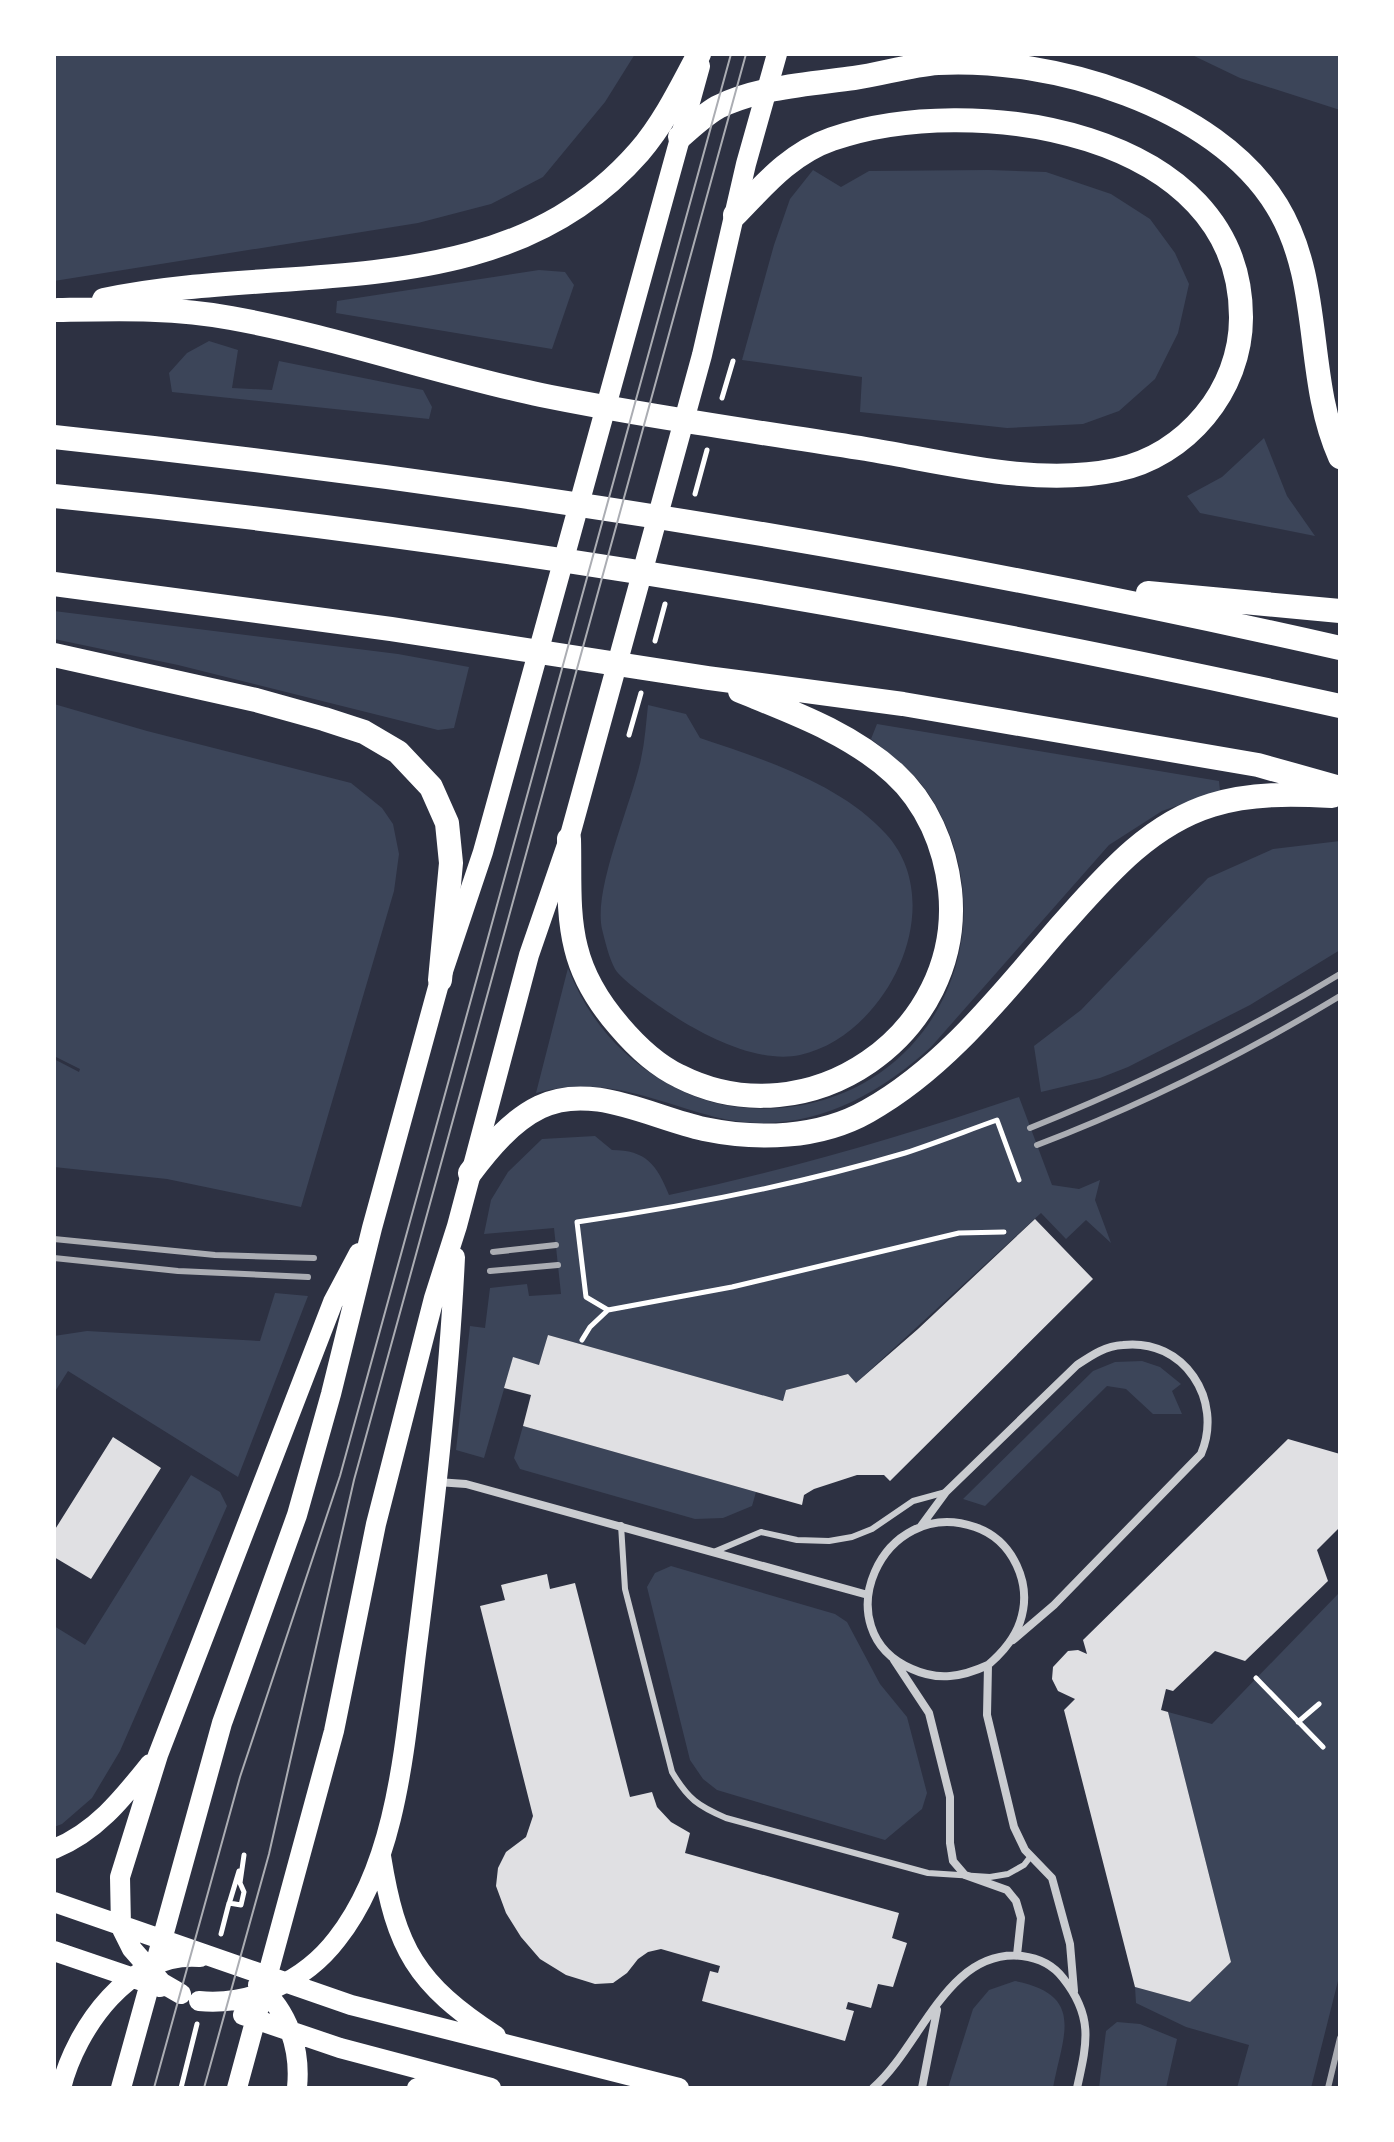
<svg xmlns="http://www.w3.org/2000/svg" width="1394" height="2142" font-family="'DejaVu Sans',sans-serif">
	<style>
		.green { fill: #3c4559 }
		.building { fill: #e0e0e3 }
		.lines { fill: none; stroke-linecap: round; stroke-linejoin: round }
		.path { stroke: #fff; stroke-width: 5 }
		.service { stroke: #caccd0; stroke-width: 6 }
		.minor { stroke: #caccd0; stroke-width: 8 }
		.primary { stroke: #fff; stroke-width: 20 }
		.motorway { stroke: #fff; stroke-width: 24 }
		.tram { stroke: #abadb3; stroke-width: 2 }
		.rail { stroke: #abadb3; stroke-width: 6 }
	</style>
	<rect width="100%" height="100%" fill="#2d3142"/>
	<path class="green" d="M54 54H635L605 102 543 177 491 204 418 223 54 281Z
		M1190 54H1340V110L1240 78Z
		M813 170 841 187 869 171 989 170 1046 172 1111 194 1150 219 1175 253 1189 284 1178 333 1155 379 1119 411 1083 424 1007 428 860 412 862 377 742 360 774 245 790 199Z
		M539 270 565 272 574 285 552 349 336 313 337 301Z
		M209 341 238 350 232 388 272 390 279 361 423 390 432 407 429 419 172 392 169 373 187 353Z
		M1264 438 1287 496 1315 536 1200 513 1187 496 1222 477Z
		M54 611 398 654 469 667 454 728 438 730 178 665 54 639Z
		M54 704 147 731 351 783 382 808 393 824 399 854 394 891 301 1207 167 1179 54 1167V1059L79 1072 80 1069 54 1056Z
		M648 705 686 714 700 738C763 759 841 784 886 834 951 905 887 1036 800 1055 759 1064 704 1036 671 1014 659 1006 621 980 615 969 609 958 605 941 602 929 593 888 632 803 641 759 645 741 646 723 648 705Z
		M877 724 1219 781 1220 791 1162 811 1109 845 931 1047C870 1103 793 1140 708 1115 647 1098 601 1075 536 1093L568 968C587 1017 618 1054 663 1081 706 1107 754 1114 803 1105 948 1077 1008 913 928 793 913 771 891 755 871 739Z
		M1340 841V950L1250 1005 1128 1067 1100 1078 1041 1092 1034 1046 1081 1010 1208 878 1273 849Z
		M1019 1097 1052 1185 1079 1189 1100 1180 1095 1200 1111 1243 1086 1220 1066 1239 1041 1213 856 1383 847 1374 787 1390 783 1401 548 1335 539 1365 513 1358 484 1458 456 1450 470 1326 485 1328 490 1288 527 1284 529 1296 561 1294 554 1228 484 1234 491 1200 508 1172 542 1139 595 1136 612 1150C646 1150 657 1165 669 1195 788 1170 904 1136 1019 1097Z
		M275 1293 308 1296 238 1477 68 1371 54 1393V1336L87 1331 260 1341Z
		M1142 1361 1160 1367 1181 1384 1172 1391 1182 1414H1153L1126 1389 1107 1386 985 1506 963 1499 1093 1371 1115 1362Z
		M523 1426 756 1492 752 1506 723 1518 695 1519 520 1469 514 1458Z
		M191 1475 220 1492 227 1506 120 1751 92 1798 62 1824 54 1827V1626L85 1645Z
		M671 1566 835 1614 847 1622 880 1684 907 1717 927 1793 922 1809 885 1840 717 1790 703 1779 690 1760 647 1587 655 1573Z
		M1338 1594 1340 1973 1311 2088H1237L1249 2045 1186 2027 1136 2003 1135 1987 1190 2002 1231 1962 1168 1712 1212 1724Z
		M1015 1981C1087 1995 1062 2037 1053 2088H948L973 2009 989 1990Z
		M1117 2022 1140 2024 1177 2039 1166 2088H1099L1106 2031Z"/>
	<path class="building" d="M1035 1219 1093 1279 890 1481 884 1475H857L814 1489 804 1495 802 1505 523 1426 531 1395 504 1388 513 1357 539 1365 548 1335 783 1401 786 1390 848 1374 856 1383 918 1329Z
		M113 1437 161 1468 91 1579 54 1557V1531Z
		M1288 1439 1340 1454V1527L1317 1550 1328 1581 1245 1661 1215 1651 1173 1691 1166 1689 1161 1710 1168 1712 1231 1962 1190 2002 1135 1987 1064 1710 1075 1699 1058 1691 1052 1679 1053 1667 1068 1651 1078 1650 1087 1654 1083 1640Z
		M547 1574 550 1589 575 1583 630 1797 652 1792 657 1807 671 1822 690 1833 685 1853 899 1913 892 1938 907 1943 893 1987 878 1984 871 2008 848 2002 846 2009 854 2011 845 2041 702 2001 710 1971 718 1973 720 1966 661 1949 648 1952 638 1959 627 1973 613 1983 595 1984 566 1975 540 1959 521 1937 506 1913 496 1886 498 1868 506 1852 526 1837 533 1816 480 1606 505 1600 501 1585Z"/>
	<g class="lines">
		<path class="path" d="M722 398 733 361
			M695 494 707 450
			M655 641 665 604
			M629 735 641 693
			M608 1310 586 1297 577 1222C688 1206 797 1185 905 1153 936 1143 966 1131 997 1120L1019 1180
			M582 1340 590 1327 608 1310 732 1287 959 1233 1004 1232
			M1256 1678 1323 1747
			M1298 1722 1319 1704
			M229 1904 239 1871
			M221 1934 229 1903 241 1905 244 1892 240 1883 244 1855
			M181 2088 197 2024"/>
		<path class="service" d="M621 1525 625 1589 672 1772C688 1799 698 1806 726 1818L928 1873 990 1877 1008 1874 1024 1865 1031 1856
			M716 1551 761 1532 797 1540 829 1541 852 1537 872 1529 913 1501 946 1492"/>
		<path class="minor" d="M437 1482 466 1484 868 1595
			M921 1526 946 1492 1077 1365C1092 1355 1105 1346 1123 1345 1184 1338 1224 1400 1201 1454L1054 1605 1013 1640
			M894 1660 929 1713 950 1797V1843L953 1861 965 1875 1007 1890 1016 1901 1021 1918 1017 1955
			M988 1665C962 1677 938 1681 912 1669 823 1631 881 1495 975 1527 1013 1540 1033 1584 1020 1622 1014 1640 1002 1653 988 1665L987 1715 1014 1827 1025 1850 1052 1878 1070 1944 1074 1991
			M873 2088C921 2047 947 1948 1022 1956 1038 1958 1053 1965 1063 1978 1094 2017 1087 2043 1077 2088
			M922 2088 937 2010"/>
		<path class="primary" d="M54 1849C96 1832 122 1799 150 1764
			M381 1856C396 1949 416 1984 496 2036
			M54 1902 351 2005 679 2088
			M54 1951 160 1987
			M258 1985C288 2011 301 2048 297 2088
			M181 1994 162 1983 132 1949 121 1927 120 1877 158 1755 333 1302 359 1253
			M199 2001C251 2006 305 1981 337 1939 400 1859 405 1735 418 1638 434 1512 449 1384 455 1257
			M243 2015 340 2048 491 2088
			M61 2088C76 2028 130 1951 200 1957
			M121 2088 222 1723 297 1515 331 1394 372 1228 440 980 483 852 700 66
			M237 2088 334 1731 376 1524 434 1298 457 1226 529 955 569 839 702 355 746 164 777 54
			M417 2088 453 2081"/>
		<path class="motorway" d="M680 137C692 126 704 115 718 107 759 87 810 84 854 78 882 74 910 65 938 63 1051 57 1215 104 1277 206 1324 283 1304 376 1340 457
			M104 300C286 261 502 309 639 152 664 123 681 88 699 54
			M58 310C115 309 174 307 231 318 336 337 437 373 541 395 649 417 758 432 866 449 945 462 1036 487 1116 470 1186 456 1241 390 1241 318 1242 129 969 91 832 139 791 153 764 185 735 215
			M54 437C486 483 916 552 1340 648
			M54 496C486 539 916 612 1340 706
			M54 584 391 629 708 678 903 704 1258 765 1340 788
			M1148 593 1340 611
			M54 655 256 700 324 719 364 732 398 752 431 787 447 823 451 863 440 980
			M569 839C570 875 567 913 576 948 583 977 600 1004 619 1026 636 1046 656 1065 679 1076 809 1142 965 1034 950 890 945 846 927 803 894 773 850 733 794 713 740 691
			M470 1173C488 1149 511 1121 540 1107 592 1082 652 1118 704 1129 757 1140 819 1139 868 1111 945 1068 1002 994 1059 928 1103 879 1147 825 1212 805 1251 793 1292 794 1332 796"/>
		<path class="tram" d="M154 2088 240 1777 340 1476 731 54
			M204 2088 269 1854 354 1480 746 54"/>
		<path class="rail" d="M1030 1128C1138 1085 1241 1034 1340 974
			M1037 1145C1142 1105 1244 1054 1340 996
			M54 1239 215 1255 314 1258
			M493 1252 556 1245
			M54 1258 178 1271 308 1277
			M490 1271 558 1265
			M1328 2088 1340 2038"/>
	</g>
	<rect width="1394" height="2142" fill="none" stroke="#ffffff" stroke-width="112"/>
</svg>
